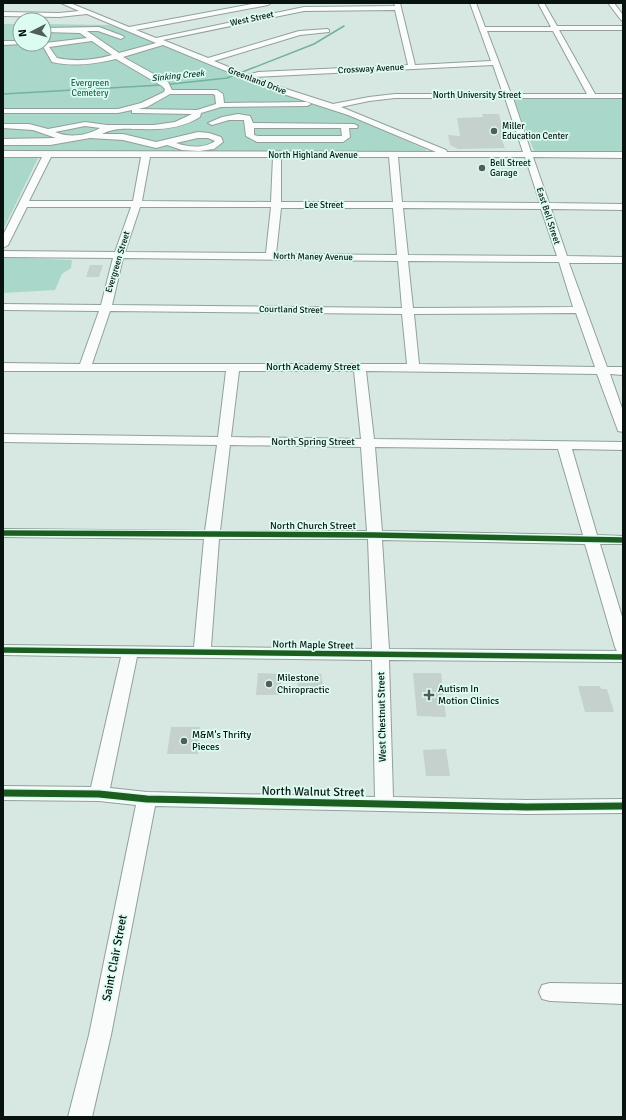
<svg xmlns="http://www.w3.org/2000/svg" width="626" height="1120" font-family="Signika,sans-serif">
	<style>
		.green { fill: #a9d7c9 }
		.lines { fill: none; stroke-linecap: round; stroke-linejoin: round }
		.stream { stroke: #72b2a0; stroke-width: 1.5 }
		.building { fill: #c4d1cd }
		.minor-casing { stroke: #929f9a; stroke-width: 2 }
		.minor { fill: #f9fcfb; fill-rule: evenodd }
		.cycleway-far1-casing { stroke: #ddfcf1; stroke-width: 8 }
		.cycleway-casing { stroke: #ddfcf1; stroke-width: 10 }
		.cycleway-far1 { stroke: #1b5e20; stroke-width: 5.5 }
		.cycleway { stroke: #1b5e20; stroke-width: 7 }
		.poi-dot { fill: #505e59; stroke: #ddfcf1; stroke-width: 1.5 }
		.labels { text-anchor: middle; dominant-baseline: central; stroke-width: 3.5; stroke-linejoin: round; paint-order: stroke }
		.far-street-label { font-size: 9px; fill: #08130f; stroke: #ddfcf1 }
		.far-water-label { font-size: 9px; font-style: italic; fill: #0c342a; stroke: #ddfcf1 }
		.far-park-label { font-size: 9px; fill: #236453; stroke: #ddfcf1 }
		.far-poi-label { font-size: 9px; fill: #08130f; stroke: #ddfcf1; text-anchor: start }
		.street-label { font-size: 10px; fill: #08130f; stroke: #ddfcf1 }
		.poi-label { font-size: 10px; fill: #08130f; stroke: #ddfcf1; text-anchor: start }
		.near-street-label { font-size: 12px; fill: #08130f; stroke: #ddfcf1 }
	</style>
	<rect width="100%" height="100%" fill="#d7e8e2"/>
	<path class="green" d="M3 24H20V44H44V24L110 25 282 93 343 113 427 150 421 153 3 151Z
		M522 98H623V153H538L534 151 514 100Z
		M3 156 38 158 3 230Z
		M3 257 72 260 71 268 62 274 55 290 3 293Z"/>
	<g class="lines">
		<path class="stream" d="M3 94 162 85 227 78 314 44 344 26"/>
	</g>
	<path class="building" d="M482 114H499L503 130 515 132V133L501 138 505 148 458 149 450 145 448 135 460 136 457 118 483 117Z
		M90 265H103L99 277H86Z
		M258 673 282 674 280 695H256Z
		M413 673H441L446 717 417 716Z
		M321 674 323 686H317L318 694 298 695 297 675Z
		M578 686H600L601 689H607L614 712H585Z
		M171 727H200L198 754H167Z
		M446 749 450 776H426L423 750Z"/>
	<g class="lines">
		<defs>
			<path id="minor" d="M61 3H70L129 27 258 3H271L268 5 136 30 156 38 304 7 395 6 394 3H400L415 65 491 61 470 3H476L485 27H551L538 3H544L557 26H623V30H559L595 94H623V98H513L531 152H623V158L533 157 549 203 623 204V210L551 209 567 256 623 257V263H569L607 367H623V375L610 374 623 411V432L618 431 617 428 597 374 366 371 374 439 623 442V450L572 449 597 535 623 536V544H600L623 620V662L389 660 393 797 526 800 623 799V813L526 814 155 806 111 1035 92 1117H68L89 1035 136 805 99 801 3 800V786L91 787 121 657 3 655V645L194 647 204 539 3 537V529L205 531 217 445 3 442V434L218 437 226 371H3V363L80 364 99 311 3 310V304L101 305 113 258 3 257V251L115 252 131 207H27L8 245 3 248V235L42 157H3V151L436 152 348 115 274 91 163 45 123 57 168 82 172 90H217L223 94 224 103 307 102 311 104 307 106 221 107 201 113 200 117C182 128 163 130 142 129 126 129 116 127 102 134H123L156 142 198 132 209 133 221 137 223 142 214 149 199 151 182 150 167 145 156 148 123 140 90 138 50 145H3V139L56 138 33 130 3 128V124H29L48 129 85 122 107 125H154L175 122 192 114 135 113H132V110L118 113H3V109H118L141 103 164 92 165 89 162 86 116 59C95 64 74 67 52 62L44 48 37 44 87 38 80 33 44 32V28L99 27 123 36 124 37 121 39 98 31H87L119 53 156 43 87 14 59 17 3 16V12L59 13 79 11ZM395 10 408 65 258 72 248 75 214 61 300 35 329 32V30L327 29 299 31 208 58 163 40 304 11ZM487 31H553L587 94H511ZM92 41 112 55C94 60 76 62 57 58L49 47ZM493 65 503 94H395L369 97 333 104 280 87 254 77ZM170 94H213L215 95 216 104 197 110 138 109 147 107ZM395 98H505L523 152H447L446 150 341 107 369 101ZM85 126 100 128C86 136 69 138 55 132ZM198 138H208L215 141C204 149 188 147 176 143ZM51 157H141L133 201H29ZM150 157H273L271 202 142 201ZM281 157H389L393 202H281ZM398 157H525L540 203 402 202ZM140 207H271L266 253 125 252ZM281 208H393L397 255 276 254ZM403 208 541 209 557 256 408 255ZM123 258 398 261 402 308 112 305ZM408 261 559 262 573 307 413 308ZM110 311 402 314 407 364H92ZM576 313 595 367 419 364 414 314ZM239 371H354L361 439 231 437ZM230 445 361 447 367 531H220ZM375 447 558 449 583 535 382 531ZM219 539H368L372 649 211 647ZM382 540 585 544 615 647 617 651H620L389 649ZM137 657 372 660 375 797 147 792 110 788Z
				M608 3H614L623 15V21L621 20Z
				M3 41H20V44H23L3 45Z
				M238 114 250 116 253 123 354 124 358 126 357 128H349L350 137 343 142H257L246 136 244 120H229L212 125 208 123 222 117ZM254 128H341L342 136H258L254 135Z
				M550 983 623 984V1004L550 1001 542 999 539 992 542 985Z"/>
		</defs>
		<use href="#minor" class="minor-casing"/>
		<use href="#minor" class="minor"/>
		<defs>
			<path id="cycleway-far1" d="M3 533 373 535 623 540
				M3 650 623 657"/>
			<path id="cycleway" d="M3 793 99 794 147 799 526 807 623 806"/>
		</defs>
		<use href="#cycleway-far1" class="cycleway-far1-casing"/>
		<use href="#cycleway" class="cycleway-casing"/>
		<use href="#cycleway-far1" class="cycleway-far1"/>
		<use href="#cycleway" class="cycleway"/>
	</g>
	<g class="poi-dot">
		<circle cx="494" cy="131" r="4"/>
		<circle cx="482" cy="168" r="4"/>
		<circle cx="269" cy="684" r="4"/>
		<path d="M427 689h4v4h4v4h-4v4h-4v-4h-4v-4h4z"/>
		<circle cx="184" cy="741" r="4"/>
	</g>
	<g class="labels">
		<g class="far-street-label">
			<text transform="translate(252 19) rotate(-12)">West Street</text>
			<text transform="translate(371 69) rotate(-3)">Crossway Avenue</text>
			<text transform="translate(257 81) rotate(21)">Greenland Drive</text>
			<text x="477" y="95">North University Street</text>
			<text x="313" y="155">North Highland Avenue</text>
			<text x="324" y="205">Lee Street</text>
			<text transform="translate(548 216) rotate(72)">East Bell Street</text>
			<text transform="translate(313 257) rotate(1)">North Maney Avenue</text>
			<text transform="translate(118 262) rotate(-73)">Evergreen Street</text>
			<text transform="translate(291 310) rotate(1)">Courtland Street</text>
		</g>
		<g class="far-water-label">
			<text transform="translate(178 76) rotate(-6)">Sinking Creek</text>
		</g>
		<g class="far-park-label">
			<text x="90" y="83">Evergreen<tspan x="90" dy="10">Cemetery</tspan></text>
		</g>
		<g class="far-poi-label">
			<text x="502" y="126">Miller<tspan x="502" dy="10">Education Center</tspan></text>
			<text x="490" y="163">Bell Street<tspan x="490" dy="10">Garage</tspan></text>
		</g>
		<g class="street-label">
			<text x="313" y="367">North Academy Street</text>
			<text x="313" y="442">North Spring Street</text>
			<text x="313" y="526">North Church Street</text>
			<text transform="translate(313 645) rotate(1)">North Maple Street</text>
			<text transform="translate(382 717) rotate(-91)">West Chestnut Street</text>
		</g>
		<g class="poi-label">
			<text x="277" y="678">Milestone<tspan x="277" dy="12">Chiropractic</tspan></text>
			<text x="438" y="689">Autism In<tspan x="438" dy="12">Motion Clinics</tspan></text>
			<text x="192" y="735">M&amp;M's Thrifty<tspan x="192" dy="12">Pieces</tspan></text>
		</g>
		<g class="near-street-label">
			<text transform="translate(313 792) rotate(1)">North Walnut Street</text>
			<text transform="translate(115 958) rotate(-79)">Saint Clair Street</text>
		</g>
	</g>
	<rect width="626" height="1120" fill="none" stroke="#08130f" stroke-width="8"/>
	<g transform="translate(32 32) rotate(264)"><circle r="19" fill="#ddfcf1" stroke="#889f97"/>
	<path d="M0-3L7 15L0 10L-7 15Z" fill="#505e59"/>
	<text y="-6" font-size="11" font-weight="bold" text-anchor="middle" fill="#08130f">N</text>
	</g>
</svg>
